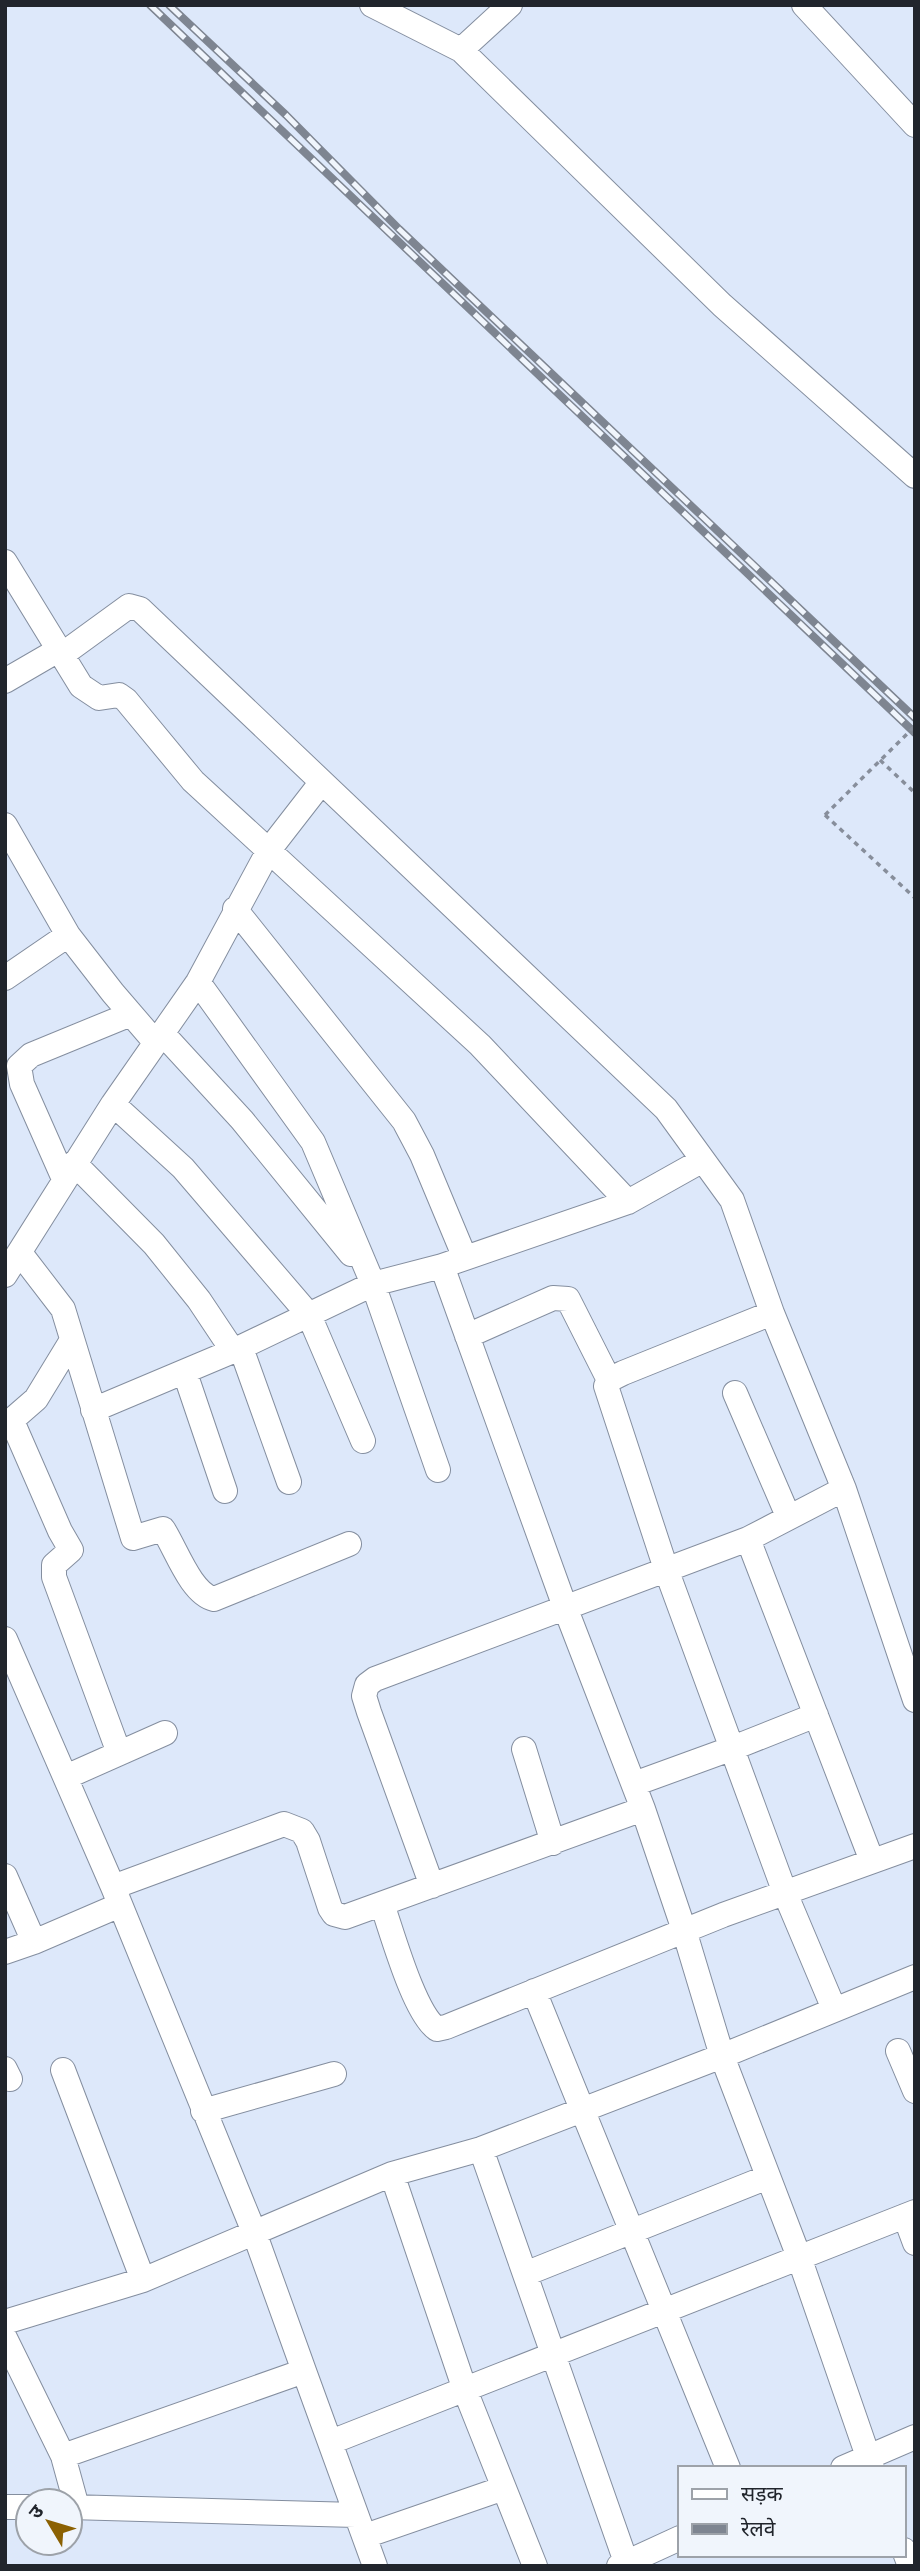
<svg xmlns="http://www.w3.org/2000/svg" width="920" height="2571" font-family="Cabin,'Noto Sans Devanagari',sans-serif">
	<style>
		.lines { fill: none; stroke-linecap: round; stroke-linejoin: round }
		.minor-casing { stroke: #848e9f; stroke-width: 26 }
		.path { stroke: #878e9b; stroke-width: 3.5; stroke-dasharray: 5 5; stroke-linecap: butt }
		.minor { stroke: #fff; stroke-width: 24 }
		.rail-casing { stroke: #7e8591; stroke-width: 8 }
		.rail { stroke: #f0f5fc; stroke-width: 5; stroke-dasharray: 16; stroke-linecap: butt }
		.path-bridge { stroke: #878e9b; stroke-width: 3.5; stroke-dasharray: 5 5; stroke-linecap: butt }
	</style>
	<rect width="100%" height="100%" fill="#dde8fa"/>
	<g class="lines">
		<defs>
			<path id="minor" d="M372 5 461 50 722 305 915 476
				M804 5 915 125
				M461 50 510 5
				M5 562 81 686 99 698 119 695 126 700 193 781 480 1045 628 1202
				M63 654 129 606 140 609 666 1109 732 1200 772 1313 844 1489 915 1700
				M5 681 60 649
				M5 825 68 935
				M235 909 404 1121 422 1155 465 1258
				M5 978 68 935 113 993 156 1043
				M198 982 313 1142 373 1284 438 1470
				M163 1034 242 1120 351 1254
				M113 1104 183 1168 309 1315 363 1441
				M74 1163 154 1244 199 1300 233 1351
				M64 1179 22 1084 19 1066 31 1055 131 1014
				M20 1253 63 1309 133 1538 163 1529C176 1549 191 1594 214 1599L349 1544
				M442 1266 565 1607 643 1809 684 1930 722 2056 799 2257 872 2468
				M5 1275 113 1104 198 982 269 850 321 783
				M772 1313 623 1373 609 1380 606 1386 666 1569 785 1893 834 2009
				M467 1336 553 1298 568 1299 609 1380
				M241 1348 289 1482
				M185 1373 225 1491
				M735 1393 788 1516
				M93 1410 233 1351 373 1284 442 1266 628 1202 703 1160
				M12 1421 60 1531 71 1550 54 1565V1577L119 1753
				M5 1426 36 1399 72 1340
				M748 1539 872 1861
				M5 1639 113 1887 254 2232 304 2371 63 2456
				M524 1749 553 1843
				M66 1777 165 1733
				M634 1784 733 1748 816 1715
				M5 1876 34 1942
				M432 1886 369 1712 364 1696 367 1685 375 1679 748 1539 844 1489
				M113 1887 284 1824 302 1831 308 1841 330 1908 334 1914 345 1917 643 1809
				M382 1904C392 1932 414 2013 437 2029L446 2027 723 1915 915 1846
				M5 1952 34 1942 120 1905
				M534 1991 728 2468
				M898 2051 915 2091
				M5 2069 10 2079
				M63 2070 143 2280
				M203 2111 334 2074
				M481 2149 626 2562
				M392 2174 465 2390 535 2566
				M905 2216 915 2243
				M525 2274 768 2177
				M5 2322 143 2280 392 2174 481 2149 722 2056 915 1977
				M5 2338 63 2456 77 2507
				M304 2371 375 2566
				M331 2442 915 2212
				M843 2468 915 2437
				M5 2507H28
				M70 2507 356 2515
				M365 2536 504 2488
				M904 2550 910 2566
				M619 2566 680 2538"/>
		</defs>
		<use href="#minor" class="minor-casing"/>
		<path class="path" d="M880 760 915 793
			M825 815 915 898"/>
		<use href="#minor" class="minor"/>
		<defs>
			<path id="rail" d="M150 5 915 733
				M169 5 286 115 399 229 915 718"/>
		</defs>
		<use href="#rail" class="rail-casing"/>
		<use href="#rail" class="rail"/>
		<path class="path-bridge" d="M825 815 915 726"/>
	</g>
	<rect width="920" height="2571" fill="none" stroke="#21252c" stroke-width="14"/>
	<rect x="678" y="2466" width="228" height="91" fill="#f0f5fc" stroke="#9da2a9" stroke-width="2"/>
	<rect x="692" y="2489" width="35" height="10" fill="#ffffff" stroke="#9da2a9" stroke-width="2"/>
	<text x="741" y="2501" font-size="21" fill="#21252c">सड़क</text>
	<rect x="692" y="2524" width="35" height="10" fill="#7e8591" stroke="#9da2a9" stroke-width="2"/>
	<text x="741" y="2536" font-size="21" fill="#21252c">रेलवे</text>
	<g transform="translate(49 2522) rotate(308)"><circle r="33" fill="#f0f5fc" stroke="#9da2a9" stroke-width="2"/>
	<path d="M0-5L12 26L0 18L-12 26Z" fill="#8b6103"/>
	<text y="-10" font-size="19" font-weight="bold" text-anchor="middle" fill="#21252c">उ</text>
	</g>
</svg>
